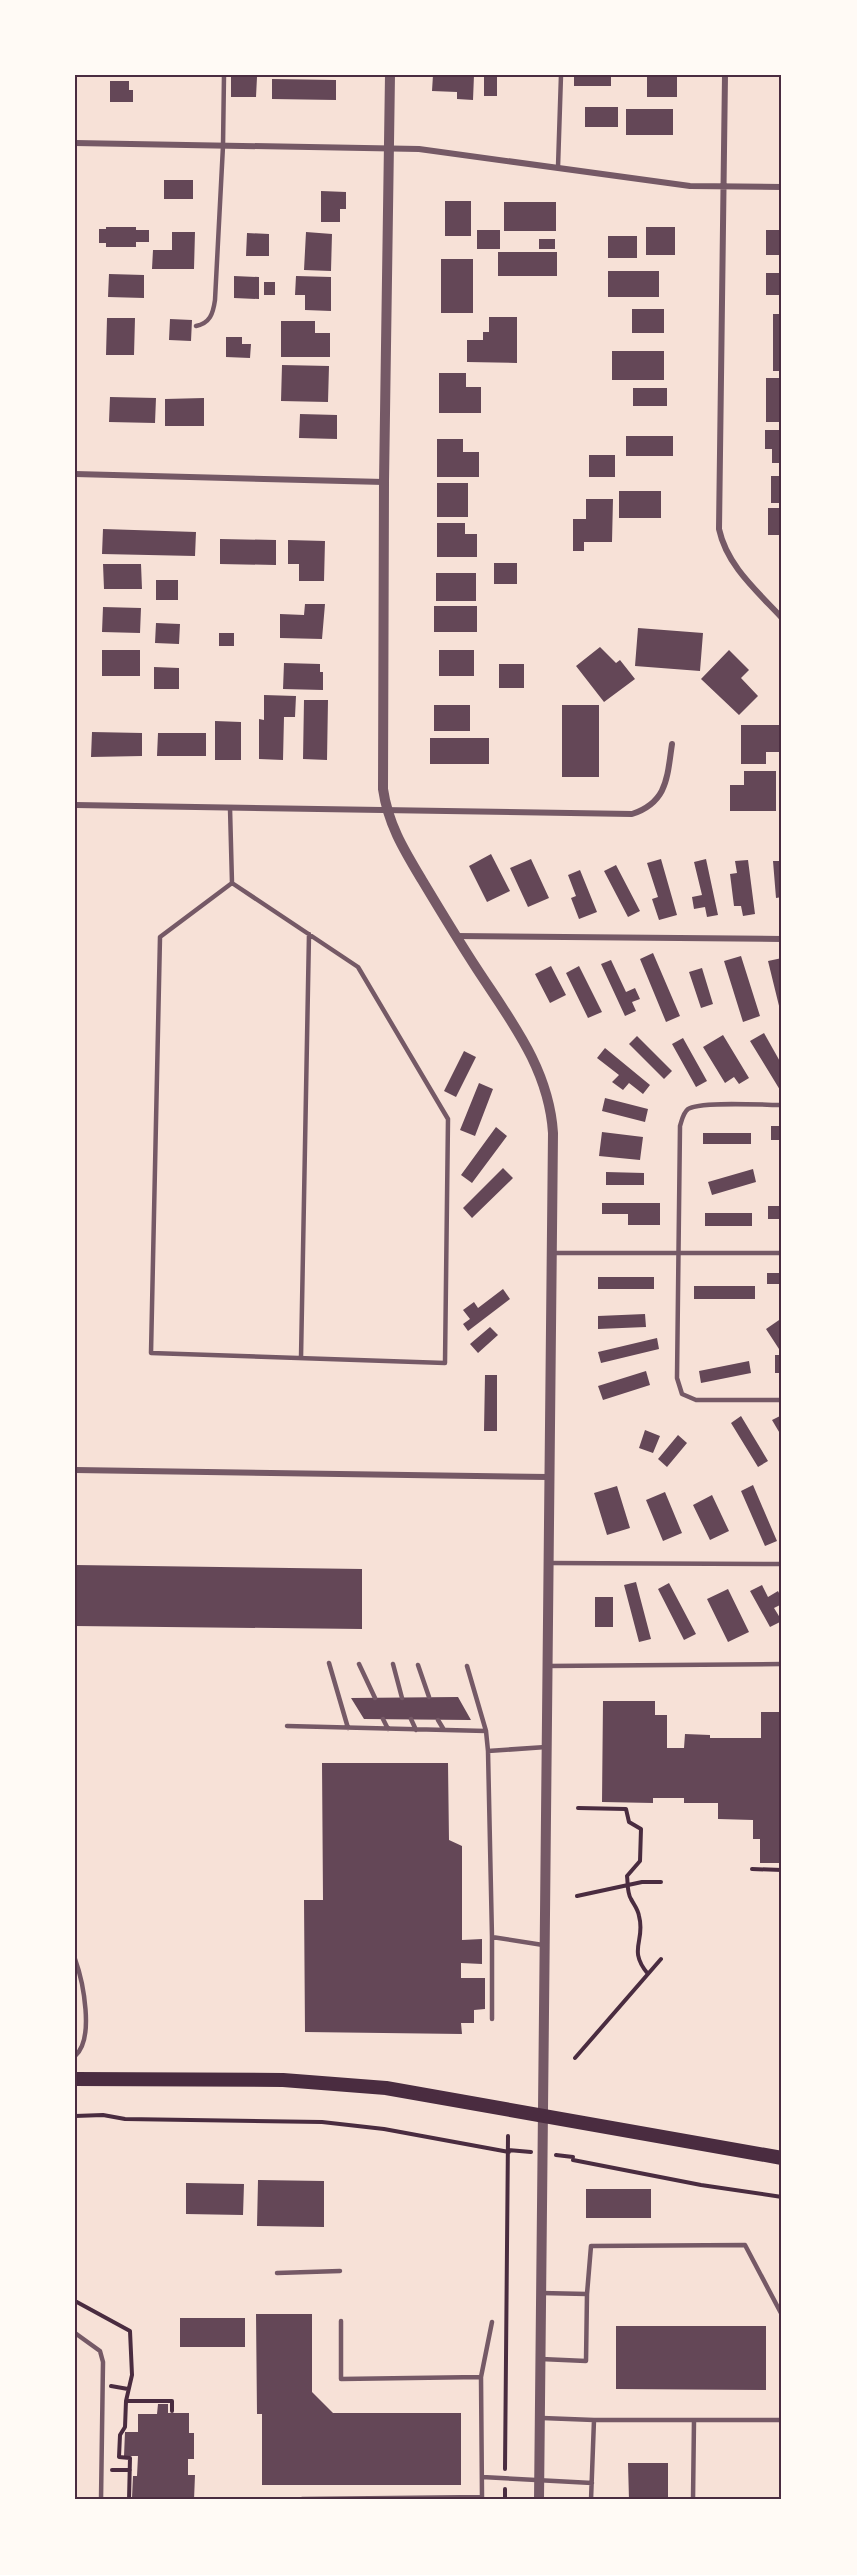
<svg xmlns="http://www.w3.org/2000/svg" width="857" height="2575" font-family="Commissioner,sans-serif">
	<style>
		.building { fill: #644757 }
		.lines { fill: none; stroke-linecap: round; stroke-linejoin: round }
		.path { stroke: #4a2c40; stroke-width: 4 }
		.service { stroke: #755966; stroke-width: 4.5 }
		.minor { stroke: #755966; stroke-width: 6 }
		.tertiary { stroke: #755966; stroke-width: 10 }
		.primary { stroke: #4a2c40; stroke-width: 14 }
		.neatline { fill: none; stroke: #4a2c40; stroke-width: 2 }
	</style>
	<rect width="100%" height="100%" fill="#f7e1d7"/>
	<path class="building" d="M433 75H474L473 100 457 99V92L432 91Z
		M497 75V96H484V76Z
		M574 75H611V86H574Z
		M647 75H677V97H647Z
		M231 76 257 77 256 97H231Z
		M272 79 336 80V100L272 99Z
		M110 81H129V90H133V102H110Z
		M585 107H618V127H585Z
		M626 109H673V135H626Z
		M164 180H193V199H164Z
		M321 191 346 192V209H340V222H321Z
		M445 201H471V236H445Z
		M504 202H556V231H504Z
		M106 227H136V230H149V242H136V247H106V243H99V229H106Z
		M646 227H675V255H646Z
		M477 230H500V249H477Z
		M766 230H782V255H766Z
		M172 232H195L194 269H152L153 250H172Z
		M306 232 332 234 331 271 304 270Z
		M247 233 269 234V256H246Z
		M608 236H637V258H608Z
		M539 239H555V249H539Z
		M498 252H557V276H498Z
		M441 259H473V313H441Z
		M608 271H659V297H608Z
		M766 273H782V295H766Z
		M109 274 144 275V298L108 297Z
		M234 276 259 277V299L234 298Z
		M296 276 331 277V311L305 310V295H295Z
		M264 282H275V295H264Z
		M632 309H664V333H632Z
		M773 314H782V371H773Z
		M489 317H517V363L467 362V340H483V332H489Z
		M107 318H135L134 355H106Z
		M170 319 192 320 191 341 169 340Z
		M281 321H315V333H330V357H281Z
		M226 337H242V344H251L250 358 226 357Z
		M612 351H664V380H612Z
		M282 365 329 366 328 402 281 401Z
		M439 373H466V387H481V413H439Z
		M766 378H782V422H766Z
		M633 388H667V406H633Z
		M110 397 156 398 155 423 109 422Z
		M204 398V426H165V399Z
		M300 414 337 415V439L299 438Z
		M765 430H782V463H772V449H765Z
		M626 436H673V456H626Z
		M437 439H463V452H479V477H437Z
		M589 455H615V477H589Z
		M771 476H782V503H771Z
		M437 483H468V517H437Z
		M619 491H661V518H619Z
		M586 499H613L612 542H584V551H573V519H586Z
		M768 508H782V535H768Z
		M437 523H465V534H477V557H437Z
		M103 529 196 532 195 556 102 554Z
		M220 539 276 540V565L220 564Z
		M288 540 325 541 324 581H299V564H288Z
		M494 563H517V584H494Z
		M103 564H141L142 589H104Z
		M436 573H476V601H436Z
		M156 580H178V600H156Z
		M305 604H325L322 639 280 638V614L304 615Z
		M434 606H477V632H434Z
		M103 607 141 608 140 633 102 632Z
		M156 623 180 624 179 644 155 643Z
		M638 628 703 633 700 671 635 666Z
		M219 633H234V646H219Z
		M600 647 616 663 620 660 635 679 604 702 576 666Z
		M102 650H140V676H102Z
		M439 650H474V676H439Z
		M729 650 749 670 741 678 758 696 739 715 701 679Z
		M284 663 320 664V672H323V690L283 689Z
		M499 664H524V688H499Z
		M154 667 179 668V689H154Z
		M264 695 296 696 295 717H284L283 760 259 759V719L264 720Z
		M304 700H328L327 760 303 759Z
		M434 705H470V731H434Z
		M562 705H599V777H562Z
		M215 721 241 722V760H215Z
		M741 725H782V752H766V764H741Z
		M92 732 142 733V756L91 757Z
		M158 733H206V756H157Z
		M430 738H489V764H430Z
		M744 771H776V811H730V785H744Z
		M491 854 510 891 487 902 469 866Z
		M531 859 549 898 528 907 510 868Z
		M661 859 677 915 659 920 652 899 658 897 647 863Z
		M706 859 718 915 707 917 705 907 694 909 692 897 702 895 694 862Z
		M748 860 755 914 743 916 741 906H734L730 874 737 873 735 861Z
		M773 861H782V897L776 898Z
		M616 865 640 911 628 917 604 871Z
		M580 870 597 912 579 919 571 898 576 896 568 875Z
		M653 953 680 1016 666 1022 640 959Z
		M741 956 760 1016 743 1022 724 961Z
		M782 958V1014H781L768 961Z
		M611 960 626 992 635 988 640 999 632 1002 636 1011 625 1016 601 964Z
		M551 966 566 995 550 1003 535 974Z
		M579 966 602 1012 588 1018 566 973Z
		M702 968 713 1004 701 1008 689 972Z
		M764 1033 782 1065 780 1090 750 1041Z
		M723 1035 749 1078 739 1084 734 1077 725 1083 703 1047Z
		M637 1036 672 1071 664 1079 629 1044Z
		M683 1038 707 1081 696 1087 672 1044Z
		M605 1048 650 1085 643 1094 629 1083 623 1090 612 1082 619 1075 597 1058Z
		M464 1051 476 1057 456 1097 444 1091Z
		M479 1083 493 1089 475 1136 460 1130Z
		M605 1098 648 1109 645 1122 602 1111Z
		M771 1126H782V1140H771Z
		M496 1127 507 1136 472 1183 461 1175Z
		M602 1132 643 1137 640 1160 599 1156Z
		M703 1133H751V1144H703Z
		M503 1168 513 1178 472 1218 463 1208Z
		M753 1169 756 1182 712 1195 708 1182Z
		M606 1172 644 1173V1185H606Z
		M602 1203H660V1225H628V1214H602Z
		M768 1206H782V1219H768Z
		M705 1213H752V1226H705Z
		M767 1273H782V1284H767Z
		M598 1277H654V1289H598Z
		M694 1286H755V1299H694Z
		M503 1289 510 1299 468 1331 463 1324 470 1319 463 1310 474 1302 478 1308Z
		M645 1314 646 1327 598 1329V1316Z
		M782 1318V1347L779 1349 766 1329Z
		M490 1327 498 1335 478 1353 470 1344Z
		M657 1338 659 1349 601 1363 598 1352Z
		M775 1355H782V1373H775Z
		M749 1361 751 1373 701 1383 699 1371Z
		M646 1371 650 1385 603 1400 598 1386Z
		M485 1375H497V1431H484Z
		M782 1415V1437L772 1420Z
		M741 1416 768 1461 758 1467 731 1423Z
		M645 1430 660 1436 653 1453 639 1448Z
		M678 1435 687 1443 667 1467 658 1459Z
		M753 1485 777 1541 765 1546 741 1491Z
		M617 1486 630 1528 607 1535 594 1493Z
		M665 1492 682 1533 663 1541 646 1500Z
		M712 1495 729 1531 710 1540 693 1505Z
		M75 1565 362 1569V1629L75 1626Z
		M636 1582 651 1639 639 1642 624 1585Z
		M669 1583 696 1634 684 1640 658 1589Z
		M762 1585 768 1597 778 1591 782 1599V1604L774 1608 782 1621 770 1627 750 1591Z
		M728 1589 749 1632 728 1642 707 1599Z
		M595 1597H613V1627H595Z
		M458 1697 471 1720 364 1719 351 1698Z
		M603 1701H655V1715H667V1748H684L685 1734 710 1735V1738H761V1712H782V1863H760V1839H753V1820L718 1819V1803H684V1798H653V1803L602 1802Z
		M322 1763H448L449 1840 462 1846V1940L482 1939V1964L461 1963V1978H485V2009L474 2010V2023H461L462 2034 305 2032 304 1900H323Z
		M258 2180 324 2181V2227L257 2226Z
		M186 2183 244 2184 243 2215 186 2214Z
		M586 2189H651V2218H586Z
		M256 2314H312V2392L333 2413H461V2485H262V2414H257Z
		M180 2318H245V2347H180Z
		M616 2326H766V2390L616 2389Z
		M158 2404H168V2413H189V2433H194V2459H188V2475H195L194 2500H138V2498H132L133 2476H137L138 2456H124L125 2432H138V2414H157Z
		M628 2463H668V2500H629Z"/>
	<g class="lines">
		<path class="path" d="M578 1808 626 1809 629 1822 641 1829 640 1861 627 1876C628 1883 627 1893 631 1899 634 1905 638 1909 639 1916 646 1941 627 1949 648 1974
			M752 1869 782 1870
			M577 1896 642 1882H661
			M575 2058 661 1959
			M75 2116 103 2115 125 2119 322 2122 384 2129 509 2152
			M508 2150 531 2152
			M556 2155 573 2157
			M573 2160 701 2185 782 2197
			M75 2301 130 2331 132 2375 126 2401 125 2427 120 2435 119 2457 130 2458 129 2500
			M111 2386 128 2389
			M126 2401H172V2411
			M505 2469 508 2136
			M112 2470H130
			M505 2500V2489"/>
		<path class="service" d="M558 167 561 75
			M196 326C210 323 213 314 215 300L223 146 224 75
			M230 808 232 883 160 937 151 1353 445 1363 448 1119 358 967 232 883
			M782 1105C765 1105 699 1101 688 1109 683 1113 682 1120 680 1126L677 1378 682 1394 696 1400H782
			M551 1253H782
			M301 1358 309 934
			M548 1563 782 1564
			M329 1663 348 1728
			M359 1664 375 1698
			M393 1664 402 1698
			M418 1665 429 1697
			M548 1666 782 1664
			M383 1719 388 1729
			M411 1719 416 1730
			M438 1720 444 1730
			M287 1726 486 1731 467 1666
			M486 1731 488 1751 546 1747
			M488 1751 492 1937 543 1945
			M492 1937V2019
			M75 1959C83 1981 95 2039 75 2056
			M277 2273 340 2271
			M541 2293 587 2294 591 2246 745 2245 782 2315
			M341 2321V2379L481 2377 492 2322
			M75 2333 100 2351 103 2362 101 2500
			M541 2359 586 2361 587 2294
			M542 2418 594 2420H782
			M482 2477 592 2483
			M302 2499 482 2497 481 2377
			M591 2500 594 2420
			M693 2500 694 2420"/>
		<path class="minor" d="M725 75 719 529C727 566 757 591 782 618
			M75 143 419 149 690 186 782 187
			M75 474 384 482
			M75 805 632 814C668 802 667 777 672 744
			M456 936 782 939
			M75 1470 548 1477"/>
		<path class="tertiary" d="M390 75 384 482 383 789C388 824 404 850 422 880 440 910 458 940 477 969 511 1021 549 1069 553 1133L539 2500"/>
		<path class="primary" d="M75 2079 283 2080 386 2088 782 2158"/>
	</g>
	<rect width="857" height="2575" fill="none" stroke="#fffaf5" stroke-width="153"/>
	<rect x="76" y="76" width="704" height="2422" class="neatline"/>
</svg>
